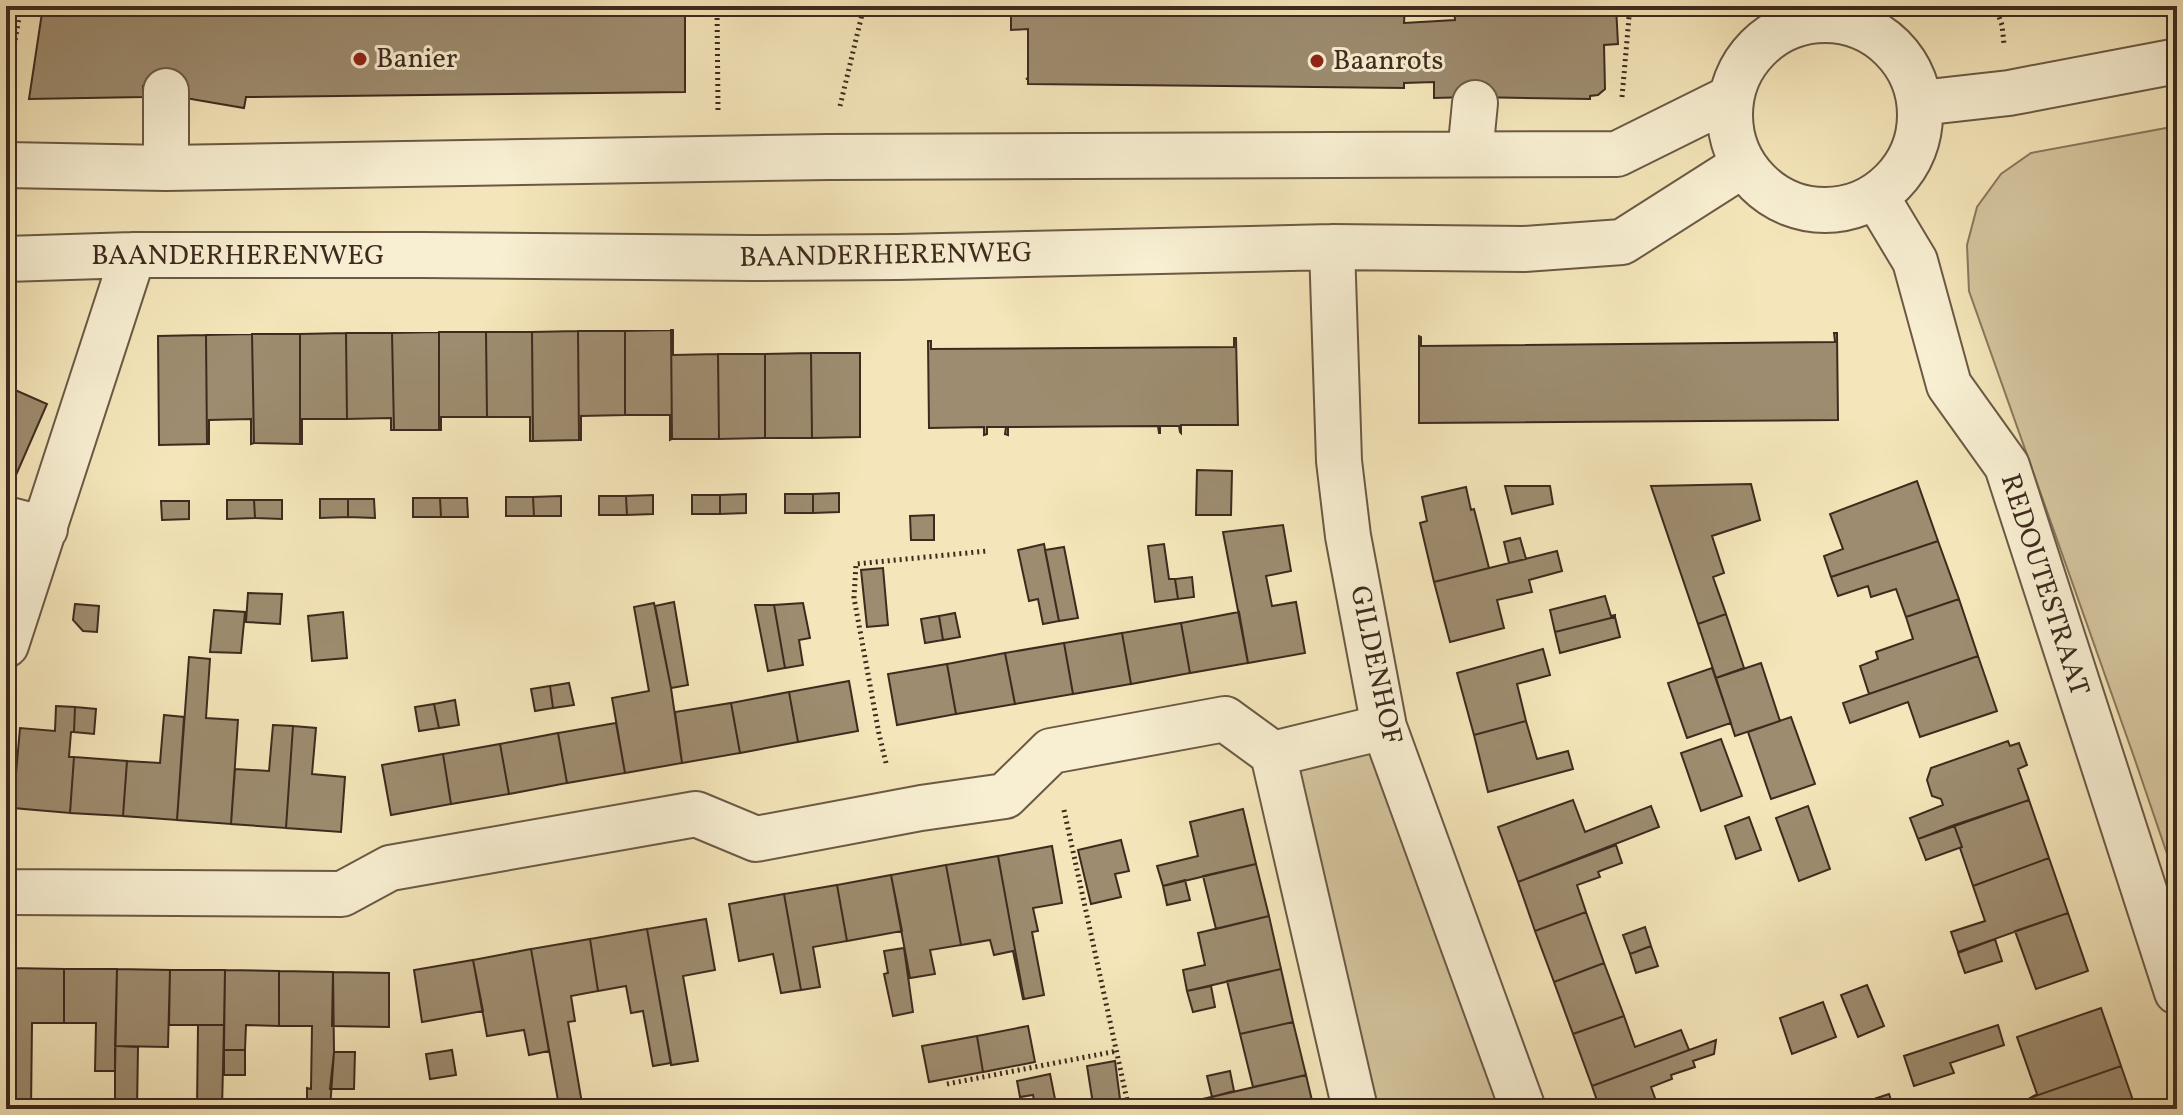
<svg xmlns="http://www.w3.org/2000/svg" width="2183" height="1115" font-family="Vollkorn,serif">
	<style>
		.green { fill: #d5c69f; stroke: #8a785e; stroke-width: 2 }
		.building { fill: #9d8c6f; stroke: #3e2a1e; stroke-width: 2 }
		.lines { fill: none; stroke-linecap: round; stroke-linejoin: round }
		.minor-casing { stroke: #6c5945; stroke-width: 48 }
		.path { stroke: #3e2a1e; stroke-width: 5; stroke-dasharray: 2 4; stroke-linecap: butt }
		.minor { stroke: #f8efd2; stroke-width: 44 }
		.poi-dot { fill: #8f2418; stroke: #f8efd2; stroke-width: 3 }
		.labels { text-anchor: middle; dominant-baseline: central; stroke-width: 6; stroke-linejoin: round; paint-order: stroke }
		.poi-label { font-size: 28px; fill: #3e2a1e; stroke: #f8efd2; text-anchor: start }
		.street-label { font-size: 28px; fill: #3e2a1e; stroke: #f8efd2 }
	</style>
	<rect width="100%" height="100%" fill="#f4e6ba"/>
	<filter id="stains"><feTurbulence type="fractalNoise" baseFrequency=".0025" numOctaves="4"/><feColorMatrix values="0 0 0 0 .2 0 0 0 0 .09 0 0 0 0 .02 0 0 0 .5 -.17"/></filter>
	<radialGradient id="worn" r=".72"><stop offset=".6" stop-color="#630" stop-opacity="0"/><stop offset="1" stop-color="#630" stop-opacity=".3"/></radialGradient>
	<path class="green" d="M2177 126V883L2134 757 1969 291 1967 245 1977 207 2001 174 2031 153Z
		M1375 742 1502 1109H1369L1287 762Z"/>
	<path class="building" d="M43 6H685V92L246 97 244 108 185 98 187 85 143 86V97L29 99Z
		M1011 6H1405L1404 23 1455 20 1454 6H1616L1618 44 1604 45 1605 89 1598 95 1590 96V99L1471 97 1434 98V82L1404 83V88L1028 84V79H1026L1028 78V29L1011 30Z
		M671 330H673V355L718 354 719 439H672Z
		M671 330 672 439 670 440V415H625V331Z
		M578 331 579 440 533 441 532 332Z
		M578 331H625V415L581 416V440H579Z
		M439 332H486L487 417H441V430H439Z
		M439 332V430H394L392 333Z
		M486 332H532L533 441H530V417H487Z
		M346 333H392L394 430H391V418L347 419Z
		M346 333 347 419H302V444H300V334Z
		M1834 333H1837L1838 420 1419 423V336L1421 337V346L1835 342Z
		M252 334 254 443 251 444V419L209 420V444H207L206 335Z
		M252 334H300V444L254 443Z
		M206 335 207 444 159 445 158 336Z
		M1234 338H1236L1238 425H1181V433L1180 432 1179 426H1160V433H1159L1158 426 1008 427V435L1005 434 1006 427H987V434L984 435V427L929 428 928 341H931V349L1234 347Z
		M811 353H860V437L812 438Z
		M811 353 812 438H765V354Z
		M718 354H765V438L719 439Z
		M6 386 47 404 13 482 6 479Z
		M1197 470 1232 471 1231 515H1196Z
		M1917 481 1938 541 1831 577 1824 556 1843 549 1830 514Z
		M1751 484 1760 520 1712 536 1724 573 1713 577 1726 614 1698 624 1651 486Z
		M1505 486H1550L1553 504 1512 514Z
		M1466 487 1471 510 1474 509 1489 568 1434 582 1420 523 1427 521 1422 497Z
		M839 493V512L813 513V494Z
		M746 494V513L720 514V495Z
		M785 494H813V513H785Z
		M653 495V514L627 515 626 496Z
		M692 495H720V514H692Z
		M561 496V516H534L533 497Z
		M599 496H626L627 515H599Z
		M506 497H533L534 516H506Z
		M413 498H440L441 517H413Z
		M440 498H467L468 517H441Z
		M320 499H348V517L320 518Z
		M348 499H374L375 518 348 517Z
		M227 500H254L255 518 227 519Z
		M254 500H282V519L255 518Z
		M161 501H189V519L162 520Z
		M934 515V540H911L910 516Z
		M1283 525 1291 571 1266 576 1272 606 1296 602 1305 653 1248 663 1223 532Z
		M1520 538 1526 559 1509 563 1504 542Z
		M1938 541 1959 599 1906 617 1896 589 1871 597 1868 586 1838 596 1831 577Z
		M1044 544 1059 621 1043 624 1038 599 1029 601 1018 550Z
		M1164 544 1169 579H1175L1178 599 1155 602 1148 546Z
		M1064 547 1078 618 1059 621 1045 550Z
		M1557 551 1562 571 1529 580 1532 592 1497 600 1504 628 1450 642 1434 582Z
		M883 568 888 625 867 627 861 570Z
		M1192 577 1194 597 1178 599 1175 579Z
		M248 593 282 594 280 624 246 622Z
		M1605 596 1611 616 1615 615V617L1555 632 1550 610Z
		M1959 599 1978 656 1869 694 1860 666 1878 659 1876 652 1913 639 1906 617Z
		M674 602 688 685 671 688 655 606Z
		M654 603 671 688 682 763 625 773 612 698 649 691 634 607Z
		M803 603 810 638 799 640 803 665 785 668 774 605Z
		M75 604 99 606 97 632 83 631 73 620Z
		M755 605H774L785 668 768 671Z
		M214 610 245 612 241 653 210 652Z
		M343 612 347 658 312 661 308 616Z
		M1239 612 1248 663 1190 673 1181 623Z
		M955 613 960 637 943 640 939 616Z
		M1726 614 1744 668 1716 678 1698 624Z
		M939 616 943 640 925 643 921 619Z
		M1615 617 1620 637 1560 653 1555 632Z
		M1181 623 1190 673 1131 684 1122 633Z
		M1122 633 1131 684 1073 694 1064 643Z
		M1064 643 1073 694 1015 704 1005 653Z
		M1543 649 1550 675 1517 684 1526 721 1474 735 1457 673Z
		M1005 653 1015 704 956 714 947 664Z
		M1978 656 1997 711 1920 737 1908 702 1850 723 1843 703Z
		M189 657 210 659 206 718 238 720 231 824 177 820Z
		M1761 663 1780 721 1735 736 1716 678Z
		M947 664 956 714 897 725 888 674Z
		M1712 668 1731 723 1687 738 1668 683Z
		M849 681 858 731 798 742 789 692Z
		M569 683 574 705 553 708 550 686Z
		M550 686 553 708 535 711 531 689Z
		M789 692 798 742 740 753 731 703Z
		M455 700 459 725 439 728 434 704Z
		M731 703 740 753 682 763 675 712Z
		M434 704 439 728 419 731 415 707Z
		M56 706 75 707 74 732H71L69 757H74L70 813 13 808 20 728 55 731Z
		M75 707 96 709 94 734 74 732Z
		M164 715 184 717 177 820 123 816 127 761 160 763Z
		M1791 717 1815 784 1771 799 1748 732Z
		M1526 721 1537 759 1568 751 1573 769 1488 792 1474 735Z
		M616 723 625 773 567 783 558 733Z
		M273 725 293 726 286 828 231 824 235 769 269 771Z
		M293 726 316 728 312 774 345 777 341 832 286 828Z
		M558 733 567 783 509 794 500 744Z
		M1721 739 1742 796 1701 811 1681 753Z
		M2008 741 2010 746 2019 743 2027 765 2018 769 2029 800 1918 839 1910 818 1943 805 1941 799 1932 796 1927 780 1931 768Z
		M500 744 509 794 451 804 443 754Z
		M443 754 451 804 391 815 382 765Z
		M74 757 127 761 123 816 70 813Z
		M1573 800 1585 832 1651 806 1659 827 1518 882 1498 827Z
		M2029 800 2049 858 1973 886 1960 848 1962 847 1954 825Z
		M1808 806 1830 869 1799 881 1776 818Z
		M1243 809 1256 864 1163 886 1157 866 1198 856 1190 822Z
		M1749 817 1761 850 1736 859 1725 826Z
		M1954 825 1962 847 1926 860 1918 839Z
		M1121 840 1129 871 1115 874 1121 897 1091 904 1078 850Z
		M1616 845 1622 863 1600 871 1598 872 1600 877 1577 885 1586 912 1535 931 1518 882Z
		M1052 846 1062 903 1033 908 1038 931 1032 932 1044 995 1024 999 998 856Z
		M998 856 1024 999H1023L1013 951 994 955 990 940 961 945 946 865Z
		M2049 858 2068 913 1958 952 1951 932 1985 921 1973 886Z
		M1256 864 1269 916 1216 929 1203 876Z
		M946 865 961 945 930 950 935 974 910 978 891 875Z
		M891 875 902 931 847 941 837 885Z
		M1185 880 1190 900 1167 905 1163 886Z
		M837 885 847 941 813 947 820 987 801 990 784 894Z
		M784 894 801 990 781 993 773 954 739 961 729 904Z
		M1586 912 1604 963 1554 982 1535 931Z
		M2068 913 2088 971 2036 989 2015 931Z
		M1269 916 1281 969 1187 991 1183 970 1205 965 1198 933Z
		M706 919 715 970 683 976 698 1061 671 1065 647 929Z
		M1645 927 1651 946 1630 954 1623 935Z
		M647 929 671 1063 653 1066 643 1011 631 1013 626 986 598 991 590 939Z
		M590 939 598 991 571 996 575 1021 568 1022 583 1109H564L563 1105 559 1106 531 949Z
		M1995 939 2002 961 1965 973 1958 953Z
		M1651 946 1658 966 1636 973 1630 954Z
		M904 948 913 1012 893 1016 884 974 888 973 884 951Z
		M531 949 549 1051 529 1055 524 1030 487 1036 473 960Z
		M473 960 483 1011 422 1022 414 970Z
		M1604 963 1624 1016 1573 1034 1554 982Z
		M6 968H10L9 1022H6Z
		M10 968 64 969V1023H32L31 1109H8Z
		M64 969H117L115 1071H95L96 1023H64Z
		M117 969 170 970 168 1047 115 1046Z
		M1281 969 1293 1022 1240 1034 1227 981Z
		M170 970H225L224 1025H169Z
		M225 970 279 971V1026L246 1025 245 1050H224Z
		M279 971 333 972 334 1052 330 1109H307V1088L311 1089 312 1026H279Z
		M333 972 389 973V1027L332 1026Z
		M1867 985 1884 1026 1858 1037 1841 995Z
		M1211 986 1215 1007 1193 1012 1187 991Z
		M1823 1002 1836 1037 1792 1054 1780 1018Z
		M2101 1008 2121 1066 2030 1098 2037 1094 2017 1037Z
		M1624 1016 1635 1047 1681 1030 1689 1050 1592 1086 1573 1034Z
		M1293 1022 1306 1075 1253 1087 1240 1034Z
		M198 1025H224L222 1109H197Z
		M1998 1025 2004 1045 1950 1063 1954 1073 1914 1086 1904 1056Z
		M1028 1026 1035 1062 983 1072 977 1036Z
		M977 1036 983 1072 929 1082 922 1046Z
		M1716 1040 1714 1054 1693 1061 1695 1067 1671 1075 1672 1079 1651 1087 1659 1109H1600L1592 1086Z
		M6 1046H9L8 1109H6Z
		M115 1046 138 1047 137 1109H115Z
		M245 1050V1075H224V1050Z
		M452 1050 456 1075 430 1079 426 1054Z
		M334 1052H355L354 1089H330Z
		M1115 1061 1120 1099 1093 1104 1087 1066Z
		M2121 1066 2136 1109H2033L2030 1098Z
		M1230 1071 1234 1091 1212 1097 1207 1076Z
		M1050 1074 1057 1109H1036L1033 1095 1020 1097 1017 1081Z
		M1306 1075 1314 1109H1182L1181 1104Z
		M1889 1094 1894 1109H1864L1862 1103Z"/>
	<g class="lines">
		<defs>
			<path id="minor" d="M1730 115a95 95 0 1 1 190 0a95 95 0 1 1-190 0Z
				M1920 103 2009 93 2177 61
				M1470 154 1475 103
				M6 165 166 168 828 157 1617 154 1730 98
				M166 168V91
				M1876 196 1915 261 1949 385 2007 466 2177 992
				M1332 247 1339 461 1348 536 1384 727 1523 1109
				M6 259 133 255H422L751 258 898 257 1332 247 1524 249 1622 242 1743 165
				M6 519 45 529
				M6 645 133 255
				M1273 754 1355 1109
				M6 890 14 892 342 894 390 868 696 814 756 839 921 808 1005 796 1051 751 1225 719 1273 754 1384 727"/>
		</defs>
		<use href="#minor" class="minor-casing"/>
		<path class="path" d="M717 6 718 110
			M1995 6 2002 25 2004 44
			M6 93 21 6
			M1622 97 1630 6
			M840 106 864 6
			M886 763 879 734 854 598 856 564 987 551
			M1064 810 1129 1109
			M947 1084 1117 1051"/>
		<use href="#minor" class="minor"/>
	</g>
	<g class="poi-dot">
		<circle cx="360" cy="59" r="8"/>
		<circle cx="1317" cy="61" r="8"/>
	</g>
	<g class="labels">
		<g class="poi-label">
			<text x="376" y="59">Banier</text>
			<text x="1333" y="61">Baanrots</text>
		</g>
		<g class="street-label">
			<text x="238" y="256">BAANDERHERENWEG</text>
			<text transform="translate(886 256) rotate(-1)">BAANDERHERENWEG</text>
			<text transform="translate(2044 585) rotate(72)">REDOUTESTRAAT</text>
			<text transform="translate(1375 665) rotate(78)">GILDENHOF</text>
		</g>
	</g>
	<rect width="2183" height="1115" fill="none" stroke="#f4e6ba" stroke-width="32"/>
	<rect x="8" y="8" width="2167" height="1099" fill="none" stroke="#3e2a1e" stroke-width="4"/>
	<rect x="16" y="16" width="2151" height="1083" fill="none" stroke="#3e2a1e" stroke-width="2"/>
	<rect width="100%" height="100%" filter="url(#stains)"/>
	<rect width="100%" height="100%" fill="url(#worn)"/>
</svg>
